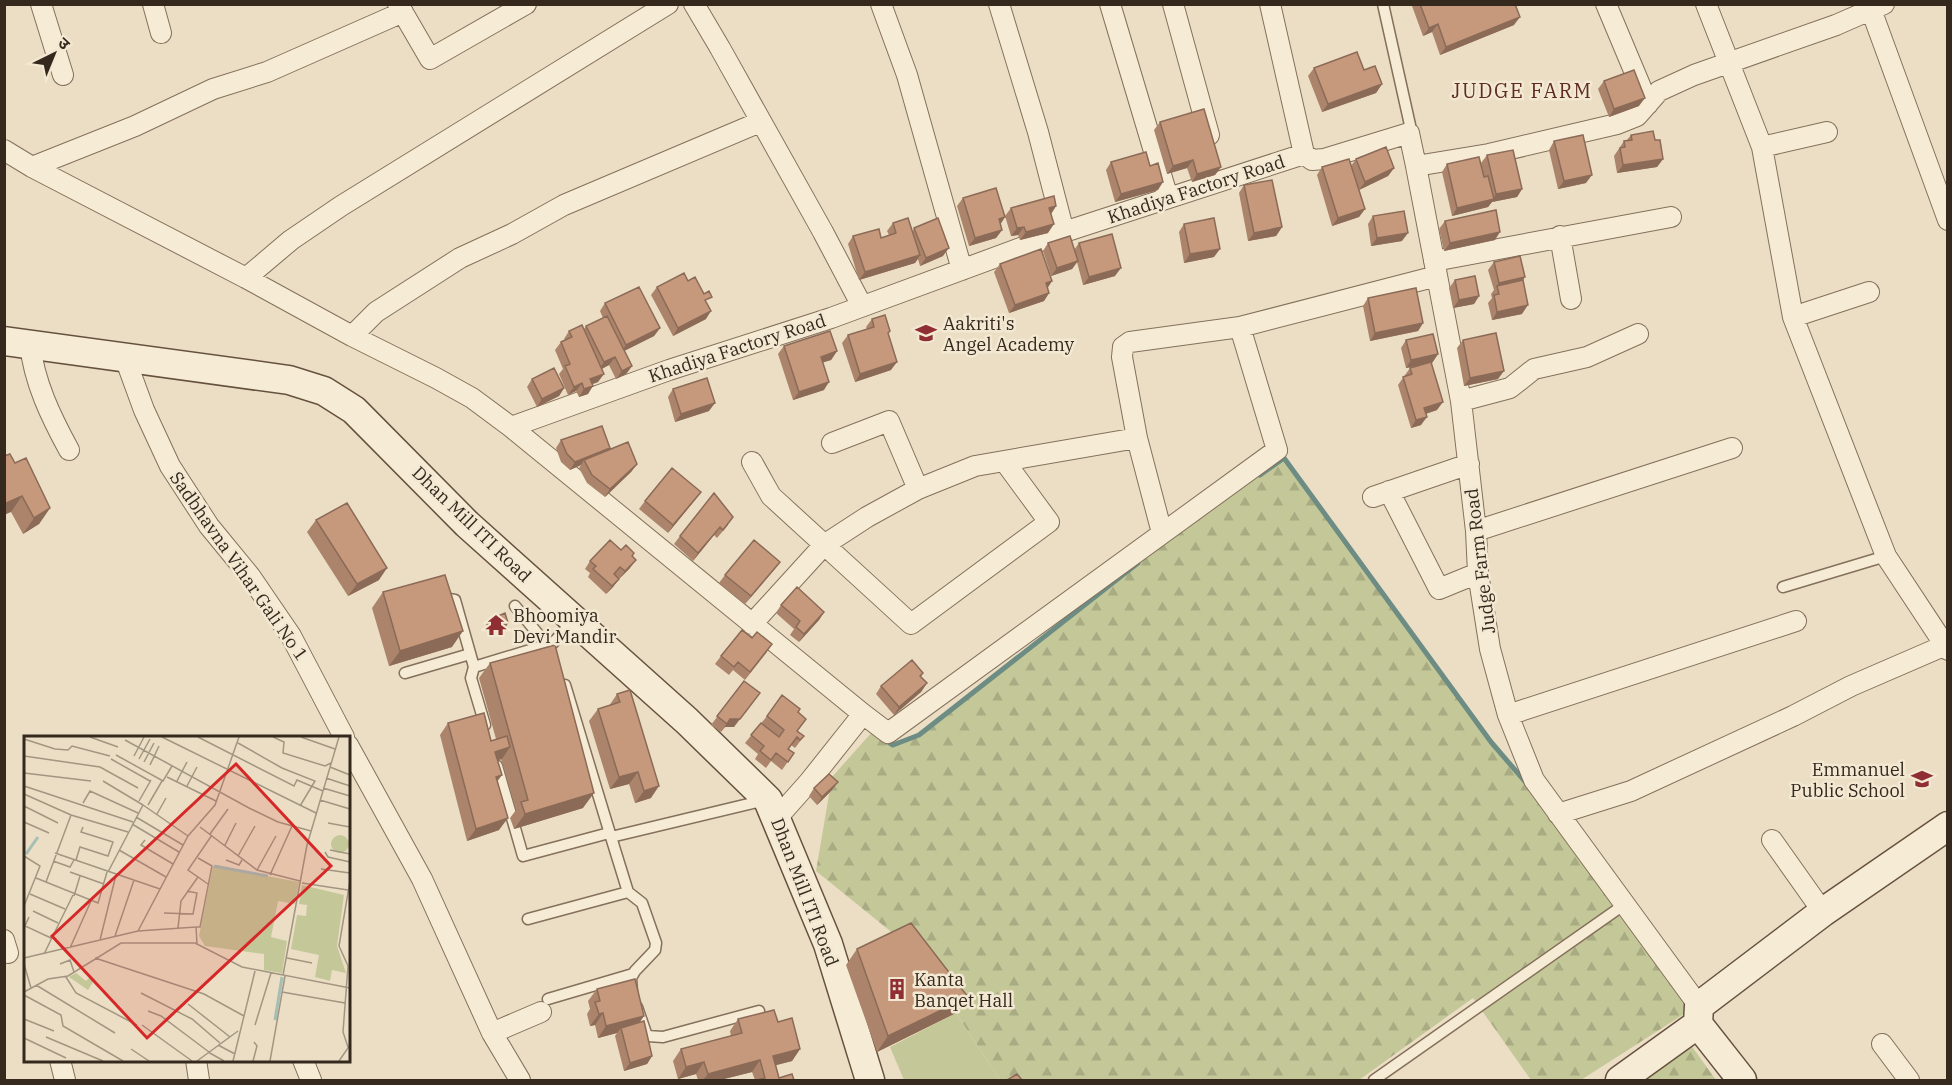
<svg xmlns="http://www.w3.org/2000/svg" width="1952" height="1085" font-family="'IBM Plex Serif','Noto Sans Devanagari',serif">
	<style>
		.grass { fill: #c4c898 }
		.forest { fill: url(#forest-firs) }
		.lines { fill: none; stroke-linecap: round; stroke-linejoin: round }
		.stream { stroke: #6d8c83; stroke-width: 5 }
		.lane-casing { stroke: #84705b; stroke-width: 13 }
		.street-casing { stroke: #84705b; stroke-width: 22 }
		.secondary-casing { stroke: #66513f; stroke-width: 31 }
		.lane { stroke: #f6ecd6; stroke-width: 10 }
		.street { stroke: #f6ecd6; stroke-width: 20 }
		.secondary { stroke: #f6ecd6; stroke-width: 28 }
		.wall { fill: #ab846b }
		.shaded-wall { fill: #8b6b57 }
		.building { fill: #c7997c; stroke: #8b6b57; stroke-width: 1.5 }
		.labels { text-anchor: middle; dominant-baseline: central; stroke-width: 5; stroke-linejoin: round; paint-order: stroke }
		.street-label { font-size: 18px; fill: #35291e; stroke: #f3e9d3 }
		.poi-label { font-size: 18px; fill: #35291e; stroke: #f3e9d3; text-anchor: start }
		.neighbourhood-label { font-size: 20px; letter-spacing: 1.5px; fill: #5f2c21; stroke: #f3e9d3 }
		.inset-river { fill: none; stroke: #a5beb6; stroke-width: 3 }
		.inset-road { fill: none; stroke: #a29682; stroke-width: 1.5 }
		.view { fill: #d62828; fill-opacity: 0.15; stroke: #d62828; stroke-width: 3 }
		.inset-edge { fill: none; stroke: #35291e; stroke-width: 3 }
	</style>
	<defs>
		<pattern id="forest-firs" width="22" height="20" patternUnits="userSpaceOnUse" patternTransform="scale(1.5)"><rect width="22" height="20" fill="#c4c898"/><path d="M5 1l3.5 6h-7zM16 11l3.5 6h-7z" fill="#a9ac83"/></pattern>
	</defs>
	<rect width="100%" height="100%" fill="#ebdec4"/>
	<path class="grass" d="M956 1013 1000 1080H904L890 1047Z"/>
	<path class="forest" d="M1284 458 1491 742 1548 809 1604 892 1686 1005 1684 1014 1581 1080H1531L1473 998 1359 1080H1000L956 1013 900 939 816 871 832 777 872 732 893 745 919 735 1167 540Z
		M1688 1041 1716 1080H1636Z"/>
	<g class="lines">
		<path class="stream" d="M1260 475 1284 458 1491 742 1528 785
			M883 739 893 745 919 735 1138 563"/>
		<defs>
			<path id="lane" d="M1383 4 1410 125 1409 133
				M1783 587 1886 556
				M443 598 455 600 474 667 553 643 574 620
				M515 606 547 645
				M474 667 471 678 485 725
				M405 673 470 654
				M565 685 611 837 765 800
				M497 766 523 856 609 833
				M611 837 628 892 642 903 656 943 655 950 635 971 631 978 632 993
				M528 919 628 892
				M548 999 633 974
				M637 1007 647 1036 663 1037 759 1011
				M1374 1080 1625 904"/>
			<path id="street" d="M41 4 63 75
				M153 4 161 33
				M398 4 430 59 526 4
				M694 4 720 48 823 232 862 306
				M881 4 907 75 962 270
				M999 4 1038 132 1064 232
				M1110 4 1168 198
				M1173 4 1209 135
				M1270 4 1304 154
				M1606 4 1648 104
				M1706 4 1762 147 1793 317 1886 556 1948 650
				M1869 4 1948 220
				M1762 147 1827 132
				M4 150 32 167 246 278 352 336 436 378 472 398 511 427 863 714 809 782 777 818
				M1416 166 1461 401 1476 531 1478 573 1490 649 1508 715 1534 780 1699 1006
				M32 167 135 126 213 89 267 72 403 12
				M1560 236 1571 299
				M1434 261 1671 217
				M246 278 291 240 341 206 668 4
				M1793 317 1869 292
				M352 336 376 312 460 258 512 234 564 205 760 122
				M30 344C34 382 51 417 69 450
				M125 358 144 410 170 466 209 526 250 576 291 636 344 737
				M1461 401 1510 388 1534 369 1587 357 1638 334
				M511 427 669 370 831 318 1064 232 1304 154 1312 160 1324 159 1409 133 1416 166 1489 154 1617 124 1637 116 1659 91 1694 75 1836 25 1884 4
				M832 443 889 421 918 489
				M752 462 771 496 911 624 1049 522 1005 462
				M1389 491 1439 589 1478 573
				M1373 497 1469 464
				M1476 531 1732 448
				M1162 533 1137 438 1122 357 1123 347 1130 342 1240 327 1437 276
				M752 624 824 545 867 517 918 489 975 466 1137 438
				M863 714 888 733 1277 450 1240 327
				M1508 715 1796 621
				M348 745 422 879 492 1033 520 1080
				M1558 814 1631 791 1793 716 1851 686 1948 644
				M1772 840 1823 912
				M4 940 8 953
				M492 1033 541 1012
				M1882 1044 1909 1080
				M60 1060 65 1080
				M196 1060 199 1080
				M303 1060 311 1080"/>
			<path id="secondary" d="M4 341 289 380 324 391 354 410 467 524 687 721 768 800 828 944 870 1080
				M1698 1024 1742 1080
				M1620 1080 1698 1024 1699 1006 1823 912 1948 826"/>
		</defs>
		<use href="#lane" class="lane-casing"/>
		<use href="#street" class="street-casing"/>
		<use href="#secondary" class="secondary-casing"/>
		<use href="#lane" class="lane"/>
		<use href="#street" class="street"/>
		<use href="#secondary" class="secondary"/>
	</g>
	<path class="wall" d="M1414 4H1515L1514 25 1440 55 1432 32 1423 36 1412 6Z
		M1314 68 1364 70 1382 84 1376 93 1322 112 1308 76Z
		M1604 81 1639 106 1609 117 1598 89Z
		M1160 122 1221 167 1215 175 1192 182 1187 168 1167 174 1154 130Z
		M1631 135 1655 140 1663 159 1657 167 1617 173 1614 156 1624 141 1627 140Z
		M1554 141 1586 183 1558 189 1549 150Z
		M1487 155 1522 189 1517 197 1492 202 1488 207 1452 216 1442 172 1447 164 1484 177 1481 163Z
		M1356 159 1394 168 1388 176 1359 190 1365 209 1359 217 1332 226 1317 175 1322 167 1351 166Z
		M1111 162 1158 190 1115 202 1106 170Z
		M1244 185 1282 227 1276 236 1248 241 1239 193Z
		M963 198 1005 217 1000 224 1002 230 996 238 969 246 957 206Z
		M1056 206 1051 214 1048 233 1020 240 1018 235 1011 236 1005 216 1011 208Z
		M1373 216 1402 241 1371 246 1368 224Z
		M1445 221 1495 240 1444 251 1439 229Z
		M893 223 913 231 914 228 943 256 920 266 918 259 915 263 859 280 848 244 853 236 881 238 889 235 887 231Z
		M1184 224 1214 257 1184 263 1179 232Z
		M1048 243 1074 250 1079 243 1115 276 1083 285 1077 262 1072 269 1051 276 1043 251Z
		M1494 262 1525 277 1522 281V314L1492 320 1488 303 1492 298 1491 294 1494 290 1488 270Z
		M1000 264 1052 281 1047 288 1049 293 1044 301 1009 313 994 272Z
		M1455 280 1479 296 1474 304 1453 308 1449 288Z
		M688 281 706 319 673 336 651 295 657 287Z
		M1368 298 1423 323 1418 331 1370 341 1363 306Z
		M605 303 660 328 654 336 624 351 632 366 626 374 616 379 609 365 602 369 598 382 592 384 588 394 579 397 576 391 568 395 559 374 563 369 555 350 561 342 565 340 564 339 569 331 584 329 586 326 603 318 600 311Z
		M872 319 890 331 888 334 891 370 855 382 842 343 848 335 867 329 866 327Z
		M1406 340 1438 354 1432 363H1431L1437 410 1426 414 1421 425 1411 428 1398 385 1410 368 1422 365 1406 368 1401 348Z
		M1463 340 1498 379 1464 386 1457 348Z
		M784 346 837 351 831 360 823 362 824 390 793 400 778 354Z
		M532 379 564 388 559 396 537 407 527 387Z
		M673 389 709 411 675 422 668 397Z
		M561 440 610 448 608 451 637 464 631 472 605 497 587 483 579 468 581 465 570 470 561 462 556 448Z
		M15 463 50 508 39 524 23 534 11 512Z
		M695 500 668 533 639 509 645 501Z
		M316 520 379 580 348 596 307 532Z
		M728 525 717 538 714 535 693 561 674 544 680 536Z
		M621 550 634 553 632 556 630 568 619 579 617 577 619 579 613 587 606 594 588 577 590 573 585 569 590 561Z
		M780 562 745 604 719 583 725 575Z
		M383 592 452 647 389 666 372 608Z
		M781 605 824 612 819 620 799 642 790 635 794 629 776 613Z
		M489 620 506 627 490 633 486 624Z
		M767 652 745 680 733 670 729 675 715 664 721 656Z
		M490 663 583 808 514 829 510 818 516 810 501 759 497 760V782L499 830 467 841 440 735 448 723 491 741 496 739 479 678Z
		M923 673 921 677 927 683 921 692 894 715 876 694 881 686Z
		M744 681 734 727H725L721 732 711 725Z
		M617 694 651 798 635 803 629 784 610 789 589 721 598 709 609 706Z
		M798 712 797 731 804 736 795 748 791 745 789 749 794 753 782 770 771 761 766 768 755 759 758 754 745 743 767 716Z
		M814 788 832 790 817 805 809 796Z
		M857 949 968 997 956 1013 877 1052 846 965Z
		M597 989 640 1022 652 1056 647 1064 624 1071 615 1036 617 1033 598 1038 595 1025 590 1026 587 1014 590 1009 588 1001Z
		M738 1019 778 1022 800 1049 792 1061 776 1065 779 1078 794 1080H755L752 1072 720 1080H698L696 1074 678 1079 673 1061 681 1049 731 1036 730 1031Z"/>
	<path class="shaded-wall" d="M1520 17 1514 25 1440 55 1446 47Z
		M1438 24 1432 32 1423 36 1429 28Z
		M1382 84 1376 93 1322 112 1328 104Z
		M1645 98 1639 106 1609 117 1614 109Z
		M1663 159 1657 167 1617 173 1623 165Z
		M1193 160 1187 168 1167 174 1173 166Z
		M1221 167 1215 175 1192 182 1197 174Z
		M1394 168 1388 176 1359 190 1365 182Z
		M1592 175 1586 183 1558 189 1564 181Z
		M1163 182 1158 190 1115 202 1121 194Z
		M1522 189 1517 197 1492 202 1488 207 1452 216 1457 208 1492 200 1496 194Z
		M1056 206 1051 214 1049 208Z
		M1365 209 1359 217 1332 226 1338 218Z
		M1005 217 1000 225 999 219Z
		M1054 224 1048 233 1020 240 1026 232Z
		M1024 227 1018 235 1011 236 1017 228Z
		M1282 227 1276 236 1248 241 1254 233Z
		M1002 230 996 238 969 246 975 238Z
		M1500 232 1495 240 1444 251 1450 243Z
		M1408 233 1402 241 1371 246 1377 238Z
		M949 248 943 256 920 266 926 258Z
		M1220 249 1214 257 1184 263 1190 254Z
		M920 255 915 263 859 280 865 272Z
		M1078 261 1072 269 1051 276 1057 268Z
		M1121 268 1115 276 1083 285 1089 277Z
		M1525 277 1519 285 1497 286 1493 291 1499 283Z
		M1052 281 1047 289 1046 283Z
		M1049 293 1044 301 1009 313 1015 305Z
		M1479 296 1474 304 1453 308 1459 300Z
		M1528 305 1522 314 1492 320 1497 312Z
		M711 311 706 319 673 336 678 328Z
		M1423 323 1418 331 1370 341 1375 333Z
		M660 328 654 336 620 353 626 345Z
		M837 351 831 360 815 365 821 357Z
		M1438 354 1432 363 1406 368 1411 360Z
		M615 357 609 365 599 370 604 362Z
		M897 362 891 370 855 382 860 374Z
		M632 366 626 374 616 379 622 371Z
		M1504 371 1498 379 1464 386 1470 378Z
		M604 374 598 382 585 387 590 379Z
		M829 382 824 390 793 400 799 392Z
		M582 383 576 391 568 395 574 387Z
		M593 386 588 394 579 397 584 389Z
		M564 388 559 396 537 407 542 399Z
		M1443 402 1437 410 1418 416 1424 408Z
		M715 403 709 411 675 422 681 414Z
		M1427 417 1421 425 1411 428 1416 420Z
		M610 448 604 456 584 460 581 465 570 470 575 462Z
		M637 464 631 472 605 497 610 489Z
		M701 492 695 500 668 533 673 525Z
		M22 496 11 512 4 515V504Z
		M50 508 39 524 23 534 34 518Z
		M720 527 714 535 693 561 698 553Z
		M636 560 630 568 619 579 625 571Z
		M780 562 774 570 745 604 751 596Z
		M387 568 379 580 348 596 357 584Z
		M619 579 613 587 606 594 612 586Z
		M824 612 819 620 799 642 804 634Z
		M508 623 506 627 490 633 492 629Z
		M463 631 452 647 389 666 400 651Z
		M927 683 921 692 894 715 899 707Z
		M760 693 734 727H725L721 732 730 719Z
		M510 747 502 759 487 764 495 752Z
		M638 772 629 784 610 789 619 777Z
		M502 775 493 787 496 777Z
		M838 782 832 790 817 805 822 797Z
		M659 786 651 798 635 803 644 791Z
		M594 793 583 808 514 829 525 814Z
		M508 818 499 830 467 841 476 829Z
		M968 997 956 1013 877 1052 888 1036Z
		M603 1013 595 1025 590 1026 599 1014Z
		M644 1016 636 1028H621L617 1033 598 1038 606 1026Z
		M800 1049 792 1061 765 1068 773 1056Z
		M652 1056 647 1064 624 1071 630 1063Z
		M760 1060 752 1072 720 1080H703L708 1074Z
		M704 1062 696 1074 678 1079 686 1067Z"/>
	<path class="building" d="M1420 4H1515L1520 17 1446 47 1438 24 1429 28Z
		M1357 52 1364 70 1375 66 1382 84 1328 104 1314 68Z
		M1634 70 1645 98 1614 109 1604 81Z
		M1204 109 1221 167 1197 174 1193 160 1173 166 1160 122Z
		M1653 131 1655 140H1660L1663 159 1623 165 1620 148 1625 147 1624 141 1632 140 1631 135Z
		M1583 135 1592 175 1564 181 1554 141Z
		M1386 147 1394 168 1365 182 1356 159Z
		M1513 150 1522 189 1496 194 1487 155Z
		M1146 152 1150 166 1158 163 1163 182 1121 194 1111 162Z
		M1479 157 1484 177 1488 176 1494 199 1457 208 1447 164Z
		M1349 159 1365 209 1338 218 1322 167Z
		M1272 180 1282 227 1254 233 1244 185Z
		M996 188 1005 217 999 219 1002 230 975 238 963 198Z
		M1054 196 1056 206 1049 208 1054 224 1026 232 1024 227 1017 228 1011 208Z
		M1496 210 1500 232 1450 243 1445 221Z
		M1404 211 1408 233 1377 238 1373 216Z
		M908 218 920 255 865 272 853 236 879 229 881 238 896 233 893 223Z
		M938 218 949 248 926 258 914 228Z
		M1214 218 1220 249 1190 254 1184 224Z
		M1112 234 1121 268 1089 277 1079 243Z
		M1070 236 1078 261 1057 268 1048 243Z
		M1041 249 1052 281 1046 283 1049 293 1015 305 1000 264Z
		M1520 256 1525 277 1499 283 1494 262Z
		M684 273 688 281 695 277 704 294 709 291 712 297 705 300 711 311 678 328 657 287Z
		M1475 276 1479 296 1459 300 1455 280Z
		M1523 280 1528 305 1497 312 1494 295 1499 294 1497 286Z
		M639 287 660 328 626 345 605 303Z
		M1416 288 1423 323 1375 333 1368 298Z
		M885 315 890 331 888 333 897 362 860 374 848 335 874 327 872 319Z
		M607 316 632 366 622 371 615 357 604 362 586 326Z
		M582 325 604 374 590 379 593 386 584 389 582 383 574 387 565 366 570 364 561 342 572 337 569 331Z
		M830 331 837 351 821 357 829 382 799 392 784 346Z
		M1496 333 1504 371 1470 378 1463 340Z
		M1433 334 1438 354 1411 360 1406 340Z
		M1431 362 1443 402 1424 408 1427 417 1416 420 1403 377 1412 374 1410 368Z
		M554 368 564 388 542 399 532 379Z
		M707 378 715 403 681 414 673 389Z
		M602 426 610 448 575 462 567 454 561 440Z
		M628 442 637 464 610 489 592 475 584 460Z
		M10 454 15 463 26 458 50 508 34 518 22 496 4 504V456Z
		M672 468 701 492 673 525 645 501Z
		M714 493 733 517 723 530 720 527 698 553 680 536Z
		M347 503 387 568 357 584 316 520Z
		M610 540 621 550 626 545 634 553 632 556 636 560 625 571 620 567 614 574 619 579 612 586 593 569 596 566 590 561Z
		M754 540 780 562 751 596 725 575Z
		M445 575 463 631 400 651 383 592Z
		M797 587 824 612 804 634 796 627 800 621 781 605Z
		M505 613 508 623 492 629 489 620Z
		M742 630 752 638 757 632 772 644 750 672 738 662 734 667 721 656Z
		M555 645 594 793 525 814 521 802 528 800 490 663Z
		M912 660 923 673 920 676 927 683 899 707 881 686Z
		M744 681 760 693 740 719H730L727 724 717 716Z
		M630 690 659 786 644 791 638 772 619 777 598 709 620 702 617 694Z
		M782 695 800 709 798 712 806 719 797 731 804 736 800 740 797 737 788 749 794 753 788 762 776 753 771 760 760 751 764 746 751 735 761 723 779 737 784 730 767 716Z
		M484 713 491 741 507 736 510 747 495 752 502 775 496 777 508 818 476 829 448 723Z
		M829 774 838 782 822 797 814 788Z
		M911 923 968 997 888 1036 857 949Z
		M635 979 644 1016 606 1026 603 1013 599 1014 595 1002 600 1001 597 989Z
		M774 1010 778 1022 792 1018 800 1049 773 1056 779 1078 792 1074 794 1080H757L765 1078 760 1060 708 1074 704 1062 686 1067 681 1049 742 1033 738 1019Z
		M644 1021 652 1056 630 1063 621 1028Z
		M1017 1074 1022 1080H1007Z"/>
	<defs>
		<symbol id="school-bare" viewBox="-9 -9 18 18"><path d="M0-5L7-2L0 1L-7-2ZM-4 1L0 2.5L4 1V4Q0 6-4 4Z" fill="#8f2f33" stroke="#f3e9d3" stroke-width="2.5" paint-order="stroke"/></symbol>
		<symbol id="temple-bare" viewBox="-9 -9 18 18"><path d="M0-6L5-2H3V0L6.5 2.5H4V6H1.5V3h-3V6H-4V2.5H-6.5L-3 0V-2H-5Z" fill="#8f2f33" stroke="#f3e9d3" stroke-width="2.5" paint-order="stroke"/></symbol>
		<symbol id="building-bare" viewBox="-9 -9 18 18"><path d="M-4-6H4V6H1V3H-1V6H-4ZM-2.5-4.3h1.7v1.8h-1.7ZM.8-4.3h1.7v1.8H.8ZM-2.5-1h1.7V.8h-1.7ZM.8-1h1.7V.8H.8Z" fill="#8f2f33" stroke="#f3e9d3" stroke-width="2.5" paint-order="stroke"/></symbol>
	</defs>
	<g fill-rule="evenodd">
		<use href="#school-bare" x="911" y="318" width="30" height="30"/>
		<use href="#temple-bare" x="481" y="610" width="30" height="30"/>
		<use href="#school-bare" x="1907" y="764" width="30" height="30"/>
		<use href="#building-bare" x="882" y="974" width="30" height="30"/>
	</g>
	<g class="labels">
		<g class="street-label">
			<text transform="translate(1196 189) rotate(-18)">Khadiya Factory Road</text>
			<text transform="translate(737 348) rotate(-18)">Khadiya Factory Road</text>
			<text transform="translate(472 524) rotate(44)">Dhan Mill ITI Road</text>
			<text transform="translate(1480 561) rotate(-97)">Judge Farm Road</text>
			<text transform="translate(239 566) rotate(55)">Sadbhavna Vihar Gali No 1</text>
			<text transform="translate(805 892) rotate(69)">Dhan Mill ITI Road</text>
		</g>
		<g class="poi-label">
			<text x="943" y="323">Aakriti's<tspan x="943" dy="21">Angel Academy</tspan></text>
			<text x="513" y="615">Bhoomiya<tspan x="513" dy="21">Devi Mandir</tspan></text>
			<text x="1905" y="769" text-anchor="end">Emmanuel<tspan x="1905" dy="21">Public School</tspan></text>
			<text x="914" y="979">Kanta<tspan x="914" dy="21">Banqet Hall</tspan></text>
		</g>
		<g class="neighbourhood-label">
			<text x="1522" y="90">JUDGE FARM</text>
		</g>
	</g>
	<g transform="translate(24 736)">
		<rect width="326" height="326" fill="#ebdec4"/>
		<path d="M307 108a9 9 0 1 1 18 0a9 9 0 1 1-18 0ZM52 237 62 245 66 241 71 243 64 254 45 241Z" fill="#c4c898"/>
		<path d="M189 130 275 146 271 168 254 165 247 201 263 205 258 237 240 234V218L181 210 175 200ZM278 149 320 159 313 210 322 237 308 234 306 245 291 241 295 219 267 213 273 179 282 180 283 169 275 168Z" fill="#c4c898"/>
		<path class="inset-river" d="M2 118 14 101M190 130 244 140M251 284 258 241"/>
		<path class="inset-road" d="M66 1 94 11M138 1 292 77M174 1 270 50 273 44 299 55M249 1 260 6 259 17 301 30 307 27M277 1 311 13M315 1 283 109 259 239 326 252M0 3 31 13 44 14 48 10 86 20M101 4 225 72 254 86 287 95M214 7 258 32 291 45 276 70M92 19 139 45 148 30M0 20 76 31 114 52M110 20 120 1M87 23 126 45M115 23 126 3M120 26 130 7M126 29 135 10M306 31 326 39M0 37 67 45M143 41 192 65M302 42 326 50M79 45 119 69M153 45 163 26M0 50 109 86M163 50 173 31M299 52 326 60M0 58 47 79 104 96M296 64 326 73M115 65 127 44M59 67 66 55 114 77M124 69 138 45M0 70 34 87M133 78 142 62M112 81 159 109M0 86 25 97M304 87 326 91M108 88 155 116M176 91 233 134 276 145M186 98 204 73M121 104 117 109 149 128M201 109 212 87M95 114 142 141M306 114 326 118M301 116 304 121 326 126M31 117 136 153M0 120 16 130 0 170M214 120 231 90M52 124 56 111 84 120 89 106 57 96 59 91M202 124 215 129 218 124M29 125 46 131 50 124M297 133 326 137M233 134 252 100M46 136 80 148M84 136 119 69 164 100M246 139 268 90M12 142 74 167 83 136M22 146 47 79M278 147 324 154M184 148 164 134 188 99M6 158 41 173M50 160 56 140M9 175 34 187M140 177 169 178 173 157 163 155M5 181 1 190 27 202M172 191H176L188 130 174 122M154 192 157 165 174 141M114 195 164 100 191 69 215 1M91 200 110 144M76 204 92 139M46 212 67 165M20 218 49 159M0 222 114 195 172 191 173 208M71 222 180 258 220 280M263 222 288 227M0 228 7 252M36 228 46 224 50 236M42 241 52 257 113 289M12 249 91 297M0 256 24 243 44 240 97 207H171L218 231 259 239M258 256 321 267M117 257 168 283 196 307M0 259 37 279 39 290 99 325M164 268 206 301M124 275 137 280 185 316M0 283 30 295M118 289 168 325M231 289 247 237M22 301 79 325M0 302 42 322M194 309 211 318M324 311 319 296 324 230 315 210 326 145M107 313 125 325M184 316 200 325M173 325 214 295M209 325 231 235M229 325 233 310 230 306M246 325 261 240M315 325 326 309"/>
		<path class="view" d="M212 28 307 130 123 302 28 200Z"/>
		<rect width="326" height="326" class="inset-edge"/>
	</g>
	<rect width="1952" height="1085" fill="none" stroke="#35291e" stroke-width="12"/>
	<g transform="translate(54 54) rotate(43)" stroke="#f3e9d3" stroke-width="4.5" paint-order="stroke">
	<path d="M0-4.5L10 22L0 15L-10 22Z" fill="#35291e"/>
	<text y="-9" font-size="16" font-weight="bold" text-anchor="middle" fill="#35291e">उ</text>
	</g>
</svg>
